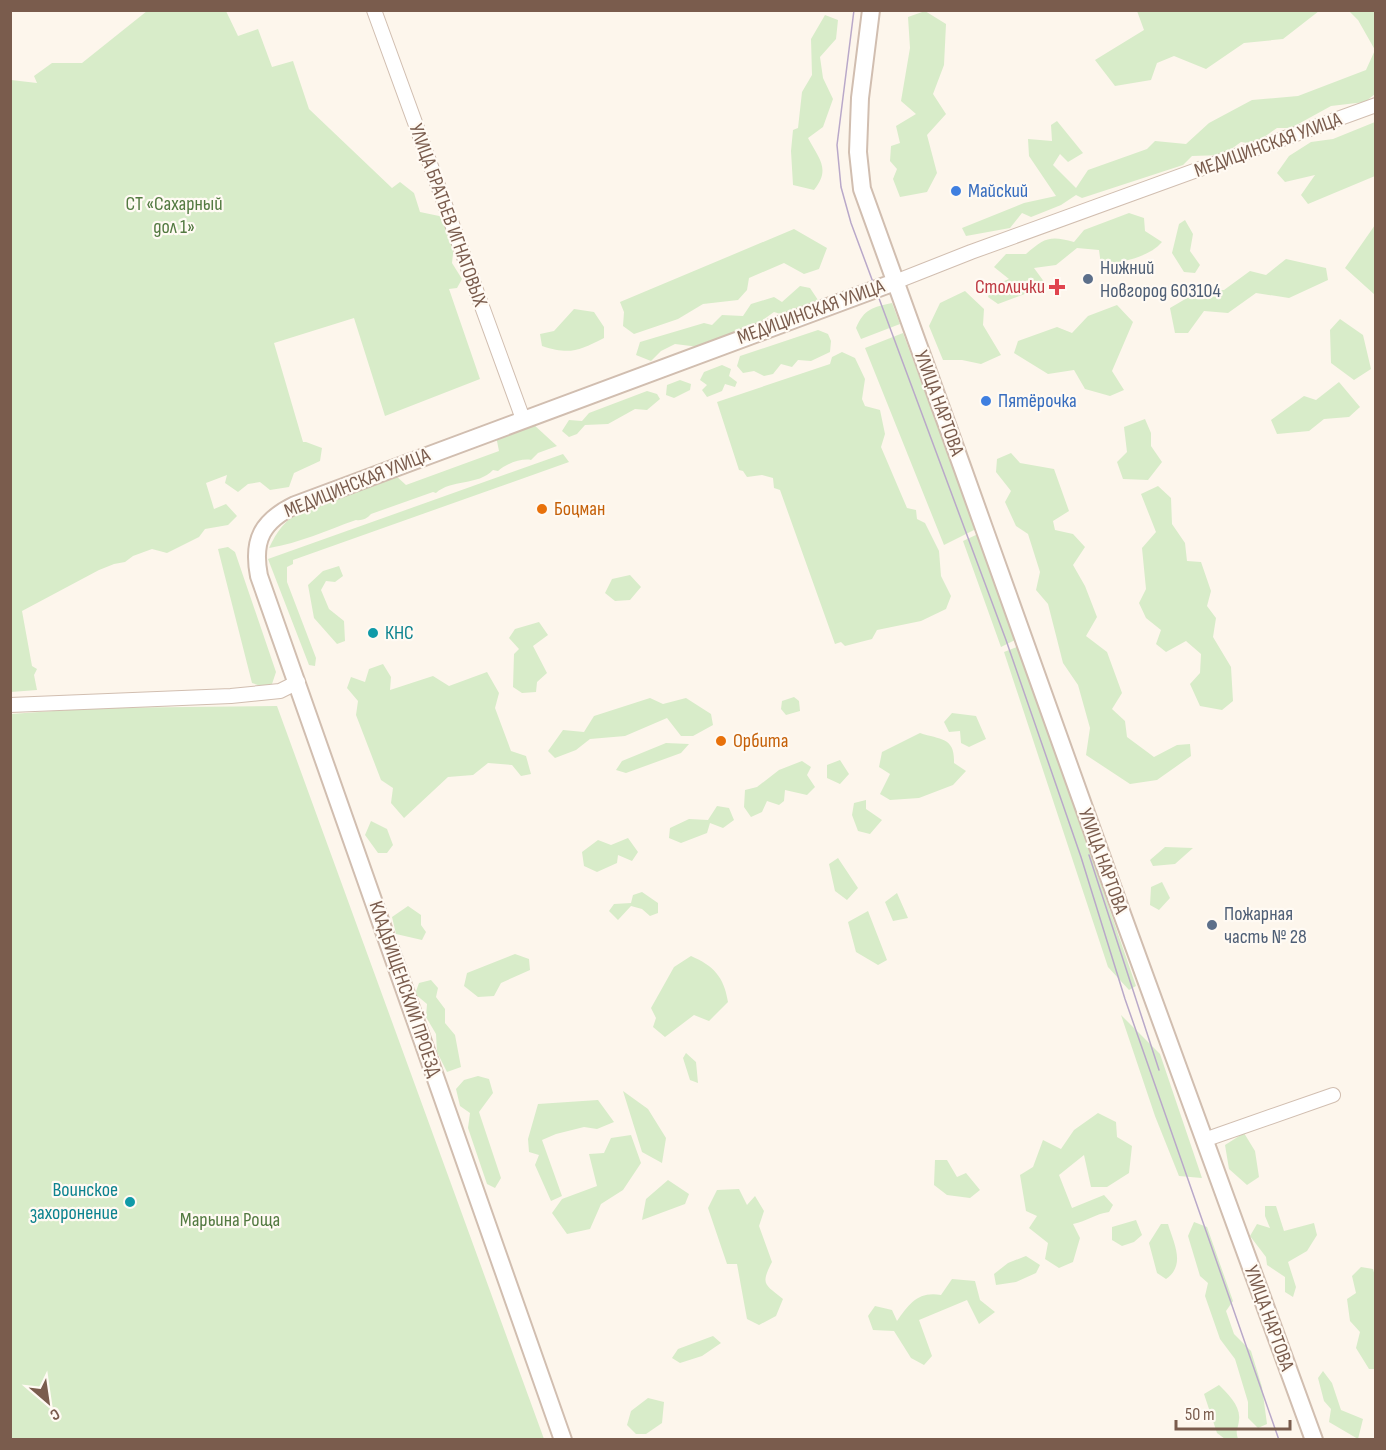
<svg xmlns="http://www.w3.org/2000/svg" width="1386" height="1450" font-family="'Sofia Sans Condensed',sans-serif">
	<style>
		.green { fill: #d8ecc9 }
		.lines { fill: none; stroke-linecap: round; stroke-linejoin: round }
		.minor-casing { stroke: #d1beb0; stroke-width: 16 }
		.tertiary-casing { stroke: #d1beb0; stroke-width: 20 }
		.minor { stroke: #fff; stroke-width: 14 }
		.tertiary { stroke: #fff; stroke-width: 16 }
		.tram { stroke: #b9a8c9; stroke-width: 1.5 }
		.shop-dot { fill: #3f7fe0; stroke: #fffaf3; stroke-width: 2 }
		.service-dot { fill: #5c6f8a; stroke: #fffaf3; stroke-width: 2 }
		.health-dot { fill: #e0444e; stroke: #fffaf3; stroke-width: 2 }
		.food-dot { fill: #e8710a; stroke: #fffaf3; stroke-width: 2 }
		.culture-dot { fill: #0f9aa8; stroke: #fffaf3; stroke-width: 2 }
		.labels { text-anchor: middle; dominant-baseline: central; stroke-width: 4.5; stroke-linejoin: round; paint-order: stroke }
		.street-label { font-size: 20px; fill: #7a5c4d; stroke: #fffaf3 }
		.shop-label { font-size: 20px; fill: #366cbe; stroke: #fffaf3; text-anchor: start }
		.park-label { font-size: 20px; fill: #537a41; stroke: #fffaf3 }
		.service-label { font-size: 20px; fill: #4e5e75; stroke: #fffaf3; text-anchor: start }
		.health-label { font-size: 20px; fill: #be3a42; stroke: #fffaf3; text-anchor: end }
		.food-label { font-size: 20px; fill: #c56008; stroke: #fffaf3; text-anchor: start }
		.culture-label { font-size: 20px; fill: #0d838f; stroke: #fffaf3; text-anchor: start }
	</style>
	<rect width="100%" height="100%" fill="#fdf6ec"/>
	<path class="green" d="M147 11H226L238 36 258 29 272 67 293 61 309 109 392 188 400 182 414 193 420 212 444 217 454 245 452 263 462 279 457 288 449 289 480 379 385 416 354 318 274 343 303 442H306L322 448 320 461 294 473 289 487 270 490 260 482 248 484 238 492 225 483 227 475 206 483 214 509 226 504 237 516 228 525 205 529 199 537 167 553 152 549 133 556 125 562 114 564 99 570 22 611 32 666 37 669 34 675 37 690 11 692V80L37 83 34 76 52 63H82Z
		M925 11 946 24 944 65 933 94 946 114 927 135 937 173 927 192 900 197 893 179 897 169 890 161 891 146 900 143 896 126 916 114 901 101 910 48 908 17Z
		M1137 11 1319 10V11L1283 39 1244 43 1206 69 1174 56 1157 63 1151 80 1115 86 1095 60 1144 30Z
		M1349 11H1375V94L1365 102 1331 106 1291 128H1277L1254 144 1241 142 1223 155 1192 156 1183 165 1082 198 1076 195 1061 205 1031 217 1022 213 1010 228 966 236 962 228 1024 203 1056 196 1029 156 1028 139 1052 141 1051 125 1057 121 1083 153 1068 162 1060 154 1053 165 1076 188 1088 170 1147 149 1155 141 1186 144 1209 123 1252 100 1298 96 1366 70 1375 50 1358 20Z
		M825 15 838 20 836 39 820 57 823 78 833 99 823 127 808 138C819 159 831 169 814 190L793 185 791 151 793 130 798 128 802 92 812 75 811 39Z
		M1375 122V176L1308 204 1301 195 1315 175 1285 182 1277 173 1289 156 1311 142 1333 139Z
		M1129 213 1144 218 1145 231 1162 242C1148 258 1122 262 1101 265L1099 250 1077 248 1056 265 1034 268 1045 283 1041 288 998 304 988 297 992 286 1009 279 994 267 1006 254H1026C1044 238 1050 235 1074 242L1084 230Z
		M1185 220 1193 234 1190 251 1200 265 1195 273 1184 272 1172 253 1179 224Z
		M1375 225H1376L1375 295 1345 268Z
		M794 229 827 248 819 269 804 274 784 263 749 278 747 290 738 300 703 304 678 319 634 334 623 326 624 312 620 302Z
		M1286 259 1326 268 1328 280 1289 298 1256 293 1228 313 1204 311 1188 333H1175L1170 308 1199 291 1224 290 1250 271 1266 275Z
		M800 286 810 288 818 300 800 309 793 308 787 316 774 312 760 322 746 326 730 338 699 347 675 344 661 351 651 361 636 355 640 342 704 323 712 325 722 315 743 316 751 304 774 297 782 302Z
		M965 291 984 309 983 325 1001 355 981 364 962 360H943L929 326 940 303Z
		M892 303 900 324 861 339 856 328C864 309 873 307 892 303Z
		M1117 305 1133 322 1112 371 1124 390 1110 396 1085 389 1074 370 1048 374 1014 353 1018 341 1057 327 1072 333 1088 316Z
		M574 309 594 312 604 327V338C578 351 570 355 542 346L540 334 554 331Z
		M1340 319 1363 335 1371 369 1354 380 1331 363 1330 330Z
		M818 330 828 334 831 341 830 352 811 361 798 360 792 367 781 364 773 374 764 376 754 371 743 373 737 366 740 356Z
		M903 333 976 529 944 545 865 348Z
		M842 352 855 358 865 379 862 399 865 406 880 410 885 434 881 447 907 508 916 510 917 519 925 523 939 551 941 576 951 596 946 609 921 621 877 630 872 639 845 646 841 642 835 644 780 490 774 488 773 478 762 475 747 477 743 471 739 470 717 402 830 364 832 357Z
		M722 365 731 369 729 376 737 382 735 387 725 384 722 391 707 397 702 390 707 385 700 380 704 372Z
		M680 380 691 384 690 390 674 398 666 395 667 385Z
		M1339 382 1360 407 1349 417 1324 419 1309 431 1277 434 1271 420 1304 396 1316 400Z
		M647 391 657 394 660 399 647 410 635 409 608 424 585 425 577 434 569 437 562 431 569 420 582 421 589 413Z
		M1145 419 1151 433V446L1162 462 1148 480 1123 479 1117 462 1127 452 1124 427Z
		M533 424 557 446 538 453 531 460C522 458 505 464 498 471L493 470C478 486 451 479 436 493L433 492 371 514C367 519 361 521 356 520 327 530 300 543 269 548 277 531 285 520 302 510L395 475 406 485 499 451 496 436Z
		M1011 453 1020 463 1054 469 1069 511 1053 521 1055 530 1073 534 1085 547 1073 565 1085 586 1097 617 1086 636 1107 652 1122 693 1112 709 1125 721 1127 737 1154 757 1177 745 1190 744 1191 756 1157 780 1130 784 1086 755 1090 728 1078 685 1063 663 1048 604 1036 590 1040 572 1028 534 1016 526 1005 502 1011 491 996 472 997 459Z
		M563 454 569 462 293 560V564L287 567V582L316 658 315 666 309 665 268 559Z
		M1158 486 1171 498 1172 524 1185 543 1187 561 1201 562 1211 591 1207 606 1216 618 1213 637 1231 667 1233 701 1222 710 1200 706 1190 684 1200 673 1201 654 1186 641 1166 652 1156 644 1161 630 1146 618 1139 603 1146 589 1142 548 1156 532 1141 494Z
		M978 534 1017 639 1001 647 963 541Z
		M228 547 235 552 276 672 272 684 264 687 252 683 218 549Z
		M339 566 343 576 335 582 326 581 321 590 329 609 344 621 345 641 337 644 314 618 308 585 323 571Z
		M630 575 641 587 630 600 615 601 605 593 612 579Z
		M539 622 548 635 533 646 547 673 537 682 536 692 522 693 513 687 514 654 519 649 509 638 515 629Z
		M1019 646 1136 986 1129 990 1108 967 1004 652Z
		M383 664 391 677 390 690 433 676 449 686 487 672 499 693 495 708 511 751 526 756 531 774 521 776 512 765 488 763 473 775 448 777 404 818 391 803 393 788 381 780 356 715 358 701 347 688 351 677 365 682 369 669Z
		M794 697 799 701 800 711 786 715 781 709 782 701Z
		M650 698 663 704 686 698 711 714 713 725 693 736H681L667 718 625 736 590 739 576 750 555 758 548 751 563 730 584 732 594 716Z
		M277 706 544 1439 11 1440V714L96 708Z
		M952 713 976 716 986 739 969 747 961 743 960 731 949 732 944 722Z
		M920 733C941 740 955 737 954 763L966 771 953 785 919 798 890 800 880 794 890 774 879 767 882 752Z
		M666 743 689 744 681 753 626 773 616 770 622 761Z
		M840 760 849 774 840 784 827 778V765Z
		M802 761 811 767 807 775 815 787 807 795 785 790 784 801 779 805 767 801 762 812 751 817 744 807 745 790 757 787 779 770Z
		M866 800V809L882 820 870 834 858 831 852 815 854 803Z
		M717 806 729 808 734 820 723 828 710 823 707 833 681 843 669 838 670 828 689 819 708 820Z
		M371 821 387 829 393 845 387 853H378L365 835Z
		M628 838 638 852 632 861 618 855 617 863 597 872 584 866 582 852 598 840 611 845Z
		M1165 847 1193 848 1175 864 1153 866 1150 860Z
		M838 858 858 888 847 900 835 891 829 864Z
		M1162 882 1170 898 1159 910 1150 905 1151 887Z
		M642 892 658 903V913L650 916 642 909 631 906 618 920 609 911 614 904 631 903 633 895Z
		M897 893 908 918 893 921 885 902Z
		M408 906 421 915V925L426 932 422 940 396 934 392 917Z
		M868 911 887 960 878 965 856 952 848 922Z
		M515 954 529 959 530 970 501 983 494 996 478 997 464 986 467 973Z
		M691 956C714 966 724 977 728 1002L709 1021 694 1015 665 1037 653 1027 656 1018 651 1008 674 967Z
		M431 980 438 988 436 997 445 1009V1023L455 1035 461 1067 447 1072 437 1052 436 1034 426 1017 427 1004 415 994 419 983Z
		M1121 1015 1160 1054 1202 1178 1179 1176 1155 1116Z
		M686 1053 696 1062 698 1083 690 1080 683 1058Z
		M478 1076 489 1079 493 1093 479 1112 501 1178 495 1188 487 1184 468 1128 470 1113 460 1106 456 1089 464 1080Z
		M623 1091 648 1109 666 1138 662 1163 642 1152Z
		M598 1100 614 1122 597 1129 584 1127 556 1134 542 1140 562 1196 551 1201 535 1165 539 1155 529 1152 528 1139 538 1104Z
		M1098 1113 1116 1122 1117 1137 1132 1146 1129 1173 1107 1187H1091L1084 1155 1059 1175 1072 1208 1104 1195 1113 1205 1109 1212C1095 1214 1087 1221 1073 1224L1080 1238 1073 1262 1059 1268 1045 1259 1048 1243 1029 1228 1037 1216 1026 1211 1020 1175 1033 1167 1043 1140 1061 1149 1074 1130Z
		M1244 1133 1255 1151 1259 1177 1247 1185 1229 1169 1225 1145Z
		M631 1135 641 1163 623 1190 601 1204 590 1229 567 1234 552 1213 562 1199 597 1186 589 1154 604 1153 611 1138Z
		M935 1160H947L957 1177 966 1173 980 1190 970 1198 947 1195 934 1185Z
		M668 1180 689 1194 685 1204 642 1220 646 1199Z
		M739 1189 747 1205 755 1196 764 1211 759 1226 772 1262C760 1285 765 1284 783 1299L776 1316 759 1325 747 1319 737 1264H727L708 1208 717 1190Z
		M1265 1206H1276L1284 1231 1314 1223 1317 1235 1307 1251 1288 1262 1296 1287 1293 1297 1285 1292V1277L1267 1265 1266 1257 1250 1236 1257 1224 1270 1228 1265 1216Z
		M1136 1220 1142 1235 1134 1242 1122 1246 1112 1240V1227Z
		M1194 1222 1207 1227 1233 1301 1226 1311 1234 1334 1251 1351 1262 1387 1267 1424 1258 1428 1248 1418V1402L1235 1359 1220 1339 1205 1296 1208 1283 1200 1276 1188 1236Z
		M1161 1224H1168C1174 1244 1186 1265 1166 1279L1157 1273 1149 1243Z
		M1026 1256 1040 1265 1036 1273 1016 1282 996 1285 994 1274 1008 1263Z
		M1361 1267 1373 1269 1375 1276V1369H1369L1356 1348 1360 1332 1350 1321 1347 1299 1356 1293 1352 1276Z
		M952 1279 975 1281 980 1300 995 1312 979 1324 967 1300 919 1320 932 1356 924 1365 911 1358 894 1331 873 1330 868 1316 875 1306 892 1310 897 1321C909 1304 918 1291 941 1295Z
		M713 1336 721 1343 702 1356 680 1363 672 1358 678 1349Z
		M1323 1371 1332 1383 1341 1410 1363 1419 1358 1439 1329 1422 1331 1409 1324 1401 1318 1378Z
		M1219 1385C1228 1394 1241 1406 1239 1420 1238 1430 1235 1429 1238 1439H1225L1217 1433 1204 1394Z
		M648 1398 664 1402 662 1423 646 1434H636L627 1425 631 1411Z"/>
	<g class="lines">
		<defs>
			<path id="minor" d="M374 10 523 419
				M895 282 971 252 1376 105
				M10 705 231 696 280 691 298 682
				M1204 1140 1333 1095"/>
			<path id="tertiary" d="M871 10 860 98 858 152 862 189C902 303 944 415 984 528 1092 833 1202 1136 1314 1440
				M563 1440 259 576C252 540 262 521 295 505L895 282"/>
		</defs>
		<use href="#minor" class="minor-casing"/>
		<use href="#tertiary" class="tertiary-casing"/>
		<use href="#minor" class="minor"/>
		<use href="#tertiary" class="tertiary"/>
		<path class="tram" d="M854 10 837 145 841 187 851 223 1006 640 1081 857 1125 999 1279 1440
			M1089 855 1159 1070"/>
	</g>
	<g class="shop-dot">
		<circle cx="956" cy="191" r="6"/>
		<circle cx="986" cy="401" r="6"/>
	</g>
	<g class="service-dot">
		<circle cx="1088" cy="279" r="6"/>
		<circle cx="1212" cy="925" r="6"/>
	</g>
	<path class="health-dot" d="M1054 278h6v6h6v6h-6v6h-6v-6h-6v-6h6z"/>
	<g class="food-dot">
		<circle cx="542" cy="509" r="6"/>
		<circle cx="721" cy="741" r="6"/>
	</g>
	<g class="culture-dot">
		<circle cx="373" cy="633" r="6"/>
		<circle cx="130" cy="1202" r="6"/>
	</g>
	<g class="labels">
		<g class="street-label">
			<text transform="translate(1268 145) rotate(-20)">МЕДИЦИНСКАЯ УЛИЦА</text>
			<text transform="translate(448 215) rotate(70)">УЛИЦА БРАТЬЕВ ИГНАТОВЫХ</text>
			<text transform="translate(811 312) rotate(-20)">МЕДИЦИНСКАЯ УЛИЦА</text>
			<text transform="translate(939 403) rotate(70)">УЛИЦА НАРТОВА</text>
			<text transform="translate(357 483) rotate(-22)">МЕДИЦИНСКАЯ УЛИЦА</text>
			<text transform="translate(1103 861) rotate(70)">УЛИЦА НАРТОВА</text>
			<text transform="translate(405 989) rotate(71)">КЛАДБИЩЕНСКИЙ ПРОЕЗД</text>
			<text transform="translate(1269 1318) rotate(70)">УЛИЦА НАРТОВА</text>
		</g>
		<g class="shop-label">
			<text x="968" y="191">Майский</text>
			<text x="998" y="401">Пятёрочка</text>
		</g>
		<g class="park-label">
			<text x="174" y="204">СТ «Сахарный<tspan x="174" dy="23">дол 1»</tspan></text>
			<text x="230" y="1220">Марьина Роща</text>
		</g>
		<g class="service-label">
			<text x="1100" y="268">Нижний<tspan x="1100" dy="23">Новгород 603104</tspan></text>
			<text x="1224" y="914">Пожарная<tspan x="1224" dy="23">часть № 28</tspan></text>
		</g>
		<g class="health-label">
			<text x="1045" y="287">Столички</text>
		</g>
		<g class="food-label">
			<text x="554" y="509">Боцман</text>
			<text x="733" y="741">Орбита</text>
		</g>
		<g class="culture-label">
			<text x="385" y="633">КНС</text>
			<text x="118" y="1190" text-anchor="end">Воинское<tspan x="118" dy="23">захоронение</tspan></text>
		</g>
	</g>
	<rect width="1386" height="1450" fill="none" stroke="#7a5c4d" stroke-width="24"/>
	<g transform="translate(48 1402) rotate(151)" stroke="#fffaf3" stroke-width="4.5" paint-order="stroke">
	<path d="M0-4.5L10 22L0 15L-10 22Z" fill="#7a5c4d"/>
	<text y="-9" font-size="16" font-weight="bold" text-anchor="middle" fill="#7a5c4d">С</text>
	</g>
	<path d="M1176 1420v9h114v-9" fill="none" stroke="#7a5c4d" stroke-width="3"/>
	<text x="1185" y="1420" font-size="18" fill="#7a5c4d" stroke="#fffaf3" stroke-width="4.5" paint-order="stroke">50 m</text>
</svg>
